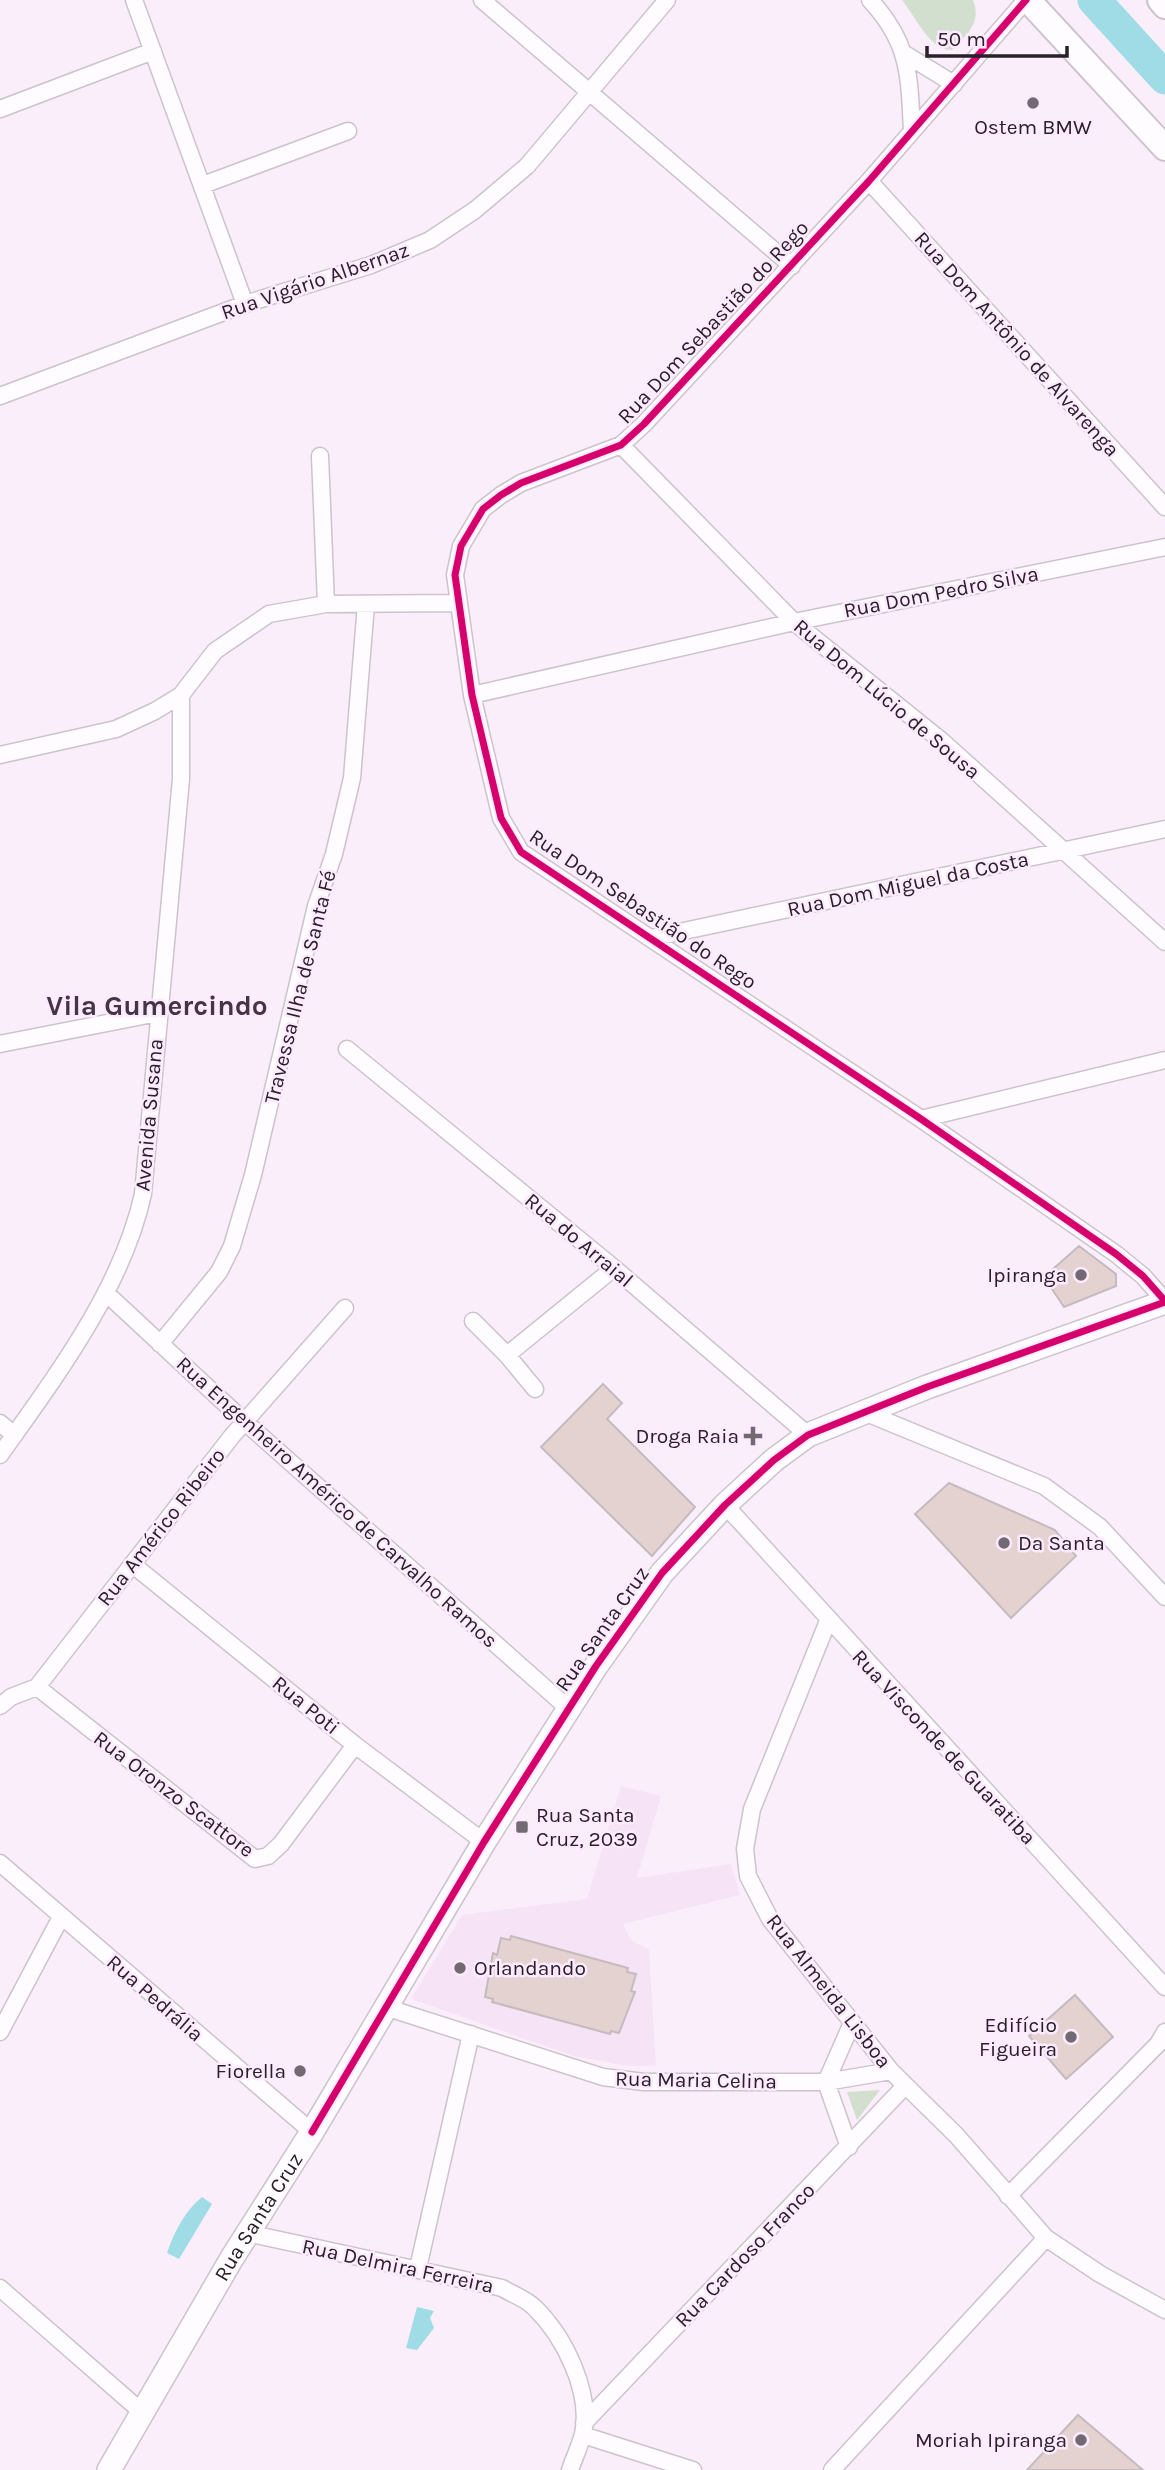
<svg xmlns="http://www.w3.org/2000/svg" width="1165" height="2470" font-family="Karla,sans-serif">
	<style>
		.built { fill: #f7e3f6 }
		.green { fill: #d2dfcf }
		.water { fill: #9fdce6 }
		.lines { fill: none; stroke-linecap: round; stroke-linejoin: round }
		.river { stroke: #9fdce6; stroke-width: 33 }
		.building { fill: #e4d2d1; stroke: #c5bbbe; stroke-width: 2 }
		.minor-casing { stroke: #ccc3cc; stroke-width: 19 }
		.secondary-casing { stroke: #ccc3cc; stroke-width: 26 }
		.primary-casing { stroke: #ccc3cc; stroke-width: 28 }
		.minor { stroke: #fefcfe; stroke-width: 16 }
		.secondary { stroke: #fefcfe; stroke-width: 23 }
		.primary { stroke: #fefcfe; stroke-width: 24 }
		.cycleway-casing { stroke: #feeafe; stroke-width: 11 }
		.cycleway { stroke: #d6006c; stroke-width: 7 }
		.poi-dot { fill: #726972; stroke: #feeafe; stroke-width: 2.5 }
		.labels { text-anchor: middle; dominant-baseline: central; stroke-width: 5; stroke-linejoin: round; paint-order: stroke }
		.poi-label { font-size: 21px; fill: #282128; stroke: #feeafe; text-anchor: end }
		.street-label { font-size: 21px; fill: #282128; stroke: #feeafe }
		.district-label { font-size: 28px; font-weight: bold; fill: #443544; stroke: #feeafe }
	</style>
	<rect width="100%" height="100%" fill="#faeefa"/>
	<path class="built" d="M621 1786 661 1796 637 1878 731 1864 740 1895 623 1924 631 1940 649 1950 656 2066H628L574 2056 411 1999 462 1915 587 1899Z"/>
	<path class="green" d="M902 0H973C982 23 967 34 952 50 930 51 916 17 902 0Z
		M880 2090 857 2120 847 2092Z"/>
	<path class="water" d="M202 2197 212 2204 179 2259 167 2253C174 2232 185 2211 202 2197Z
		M417 2307 434 2311 430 2318 434 2328 417 2350 406 2348Z"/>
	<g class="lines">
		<path class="river" d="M1094 0 1165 78"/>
	</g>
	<path class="building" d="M1079 1246 1116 1274V1286L1064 1307 1044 1277Z
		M603 1384 622 1403 607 1419 695 1507 652 1556 541 1447Z
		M949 1483 1055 1530 1076 1556 1011 1618 915 1514Z
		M511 1936 628 1968 627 1972 636 1974 631 1991 635 1992 619 2033 611 2031 610 2034 492 2002 493 1999 485 1997 493 1953 497 1955 501 1938 510 1940Z
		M1075 1995 1113 2037 1066 2079 1029 2036Z
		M1078 2415 1143 2470H1027Z"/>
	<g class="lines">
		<defs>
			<path id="minor" d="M134 0 245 304
				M482 0 792 266
				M870 0C910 43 909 75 912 130
				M1026 0 869 181 644 424 621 445 521 483 501 495 483 509 461 546 455 575 472 695 501 818 521 852 921 1119 1116 1254 1143 1276 1165 1301
				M905 54 954 84
				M0 109 153 51
				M869 181 1165 507
				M203 185 348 131
				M0 396 245 304 371 265 430 240 475 210 527 166 667 0
				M621 445 794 622 943 742 1165 942
				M320 456 326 604
				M472 695 794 622 1165 547
				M0 755 116 729 155 711 181 695 215 651 269 614 326 604 457 603
				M651 938 1165 829
				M0 1044 158 1013
				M347 1049 614 1268 808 1435
				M921 1119 1165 1060
				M107 1294 245 1422 569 1709
				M473 1321 507 1355 535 1389
				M160 1344 219 1272 232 1246 253 1175 316 906 334 854 352 778 366 604
				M507 1355 614 1268
				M864 1412 1044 1486 1100 1527 1165 1597
				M0 1423 14 1435
				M0 1455C56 1376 122 1289 143 1194L181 779V695
				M725 1505 1165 1987
				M132 1564 355 1745 484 1842
				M828 1621 752 1809 745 1849 748 1876 770 1919 891 2071 957 2136 1046 2238 1100 2274 1165 2310
				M37 1687 255 1859 268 1856 281 1844 355 1745
				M0 1706 11 1697 37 1687 232 1436 345 1308
				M0 1863 312 2132
				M385 2007 603 2077 644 2082H826L891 2071
				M0 2032 61 1917
				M849 2147 826 2082 852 2023
				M1008 2196 1158 2044 1165 2032
				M247 2233 502 2288C512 2294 526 2299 534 2307 564 2336 592 2392 583 2434 580 2446 574 2458 570 2470
				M418 2268 471 2034
				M0 2288 143 2413
				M584 2423 905 2086
				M583 2435 693 2470
				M832 2470 1046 2238"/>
			<g id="secondary">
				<path id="s1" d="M109 2470 232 2258 312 2132 484 1842 596 1666 662 1573 725 1505 774 1460 808 1435 927 1387 1165 1302"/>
			</g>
			<path id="primary" d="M1028 0 1165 148
				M1160 0 1165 6"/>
		</defs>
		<use href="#minor" class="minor-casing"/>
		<use href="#secondary" class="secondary-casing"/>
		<use href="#primary" class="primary-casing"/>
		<use href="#minor" class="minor"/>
		<use href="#secondary" class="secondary"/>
		<use href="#primary" class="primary"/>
		<defs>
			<path id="cycleway" d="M1026 0 869 181 644 424 621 445 521 483 501 495 483 509 461 546 455 575 472 695 501 818 521 852 921 1119 1116 1254 1143 1276 1165 1301
				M312 2132 484 1842 596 1666 662 1573 725 1505 774 1460 808 1435 927 1387 1165 1302"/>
		</defs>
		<use href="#cycleway" class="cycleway-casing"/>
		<use href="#cycleway" class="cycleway"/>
	</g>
	<g class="poi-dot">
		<circle cx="1033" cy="103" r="7"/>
		<circle cx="1081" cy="1275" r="7"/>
		<path d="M749.5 1425.5h7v7h7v7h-7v7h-7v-7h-7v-7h7z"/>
		<circle cx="1004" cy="1543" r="7"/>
		<rect x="515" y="1820" width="14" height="14" rx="3.5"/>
		<circle cx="460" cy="1968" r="7"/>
		<circle cx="1071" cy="2037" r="7"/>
		<circle cx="300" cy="2071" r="7"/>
		<circle cx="1081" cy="2440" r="7"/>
	</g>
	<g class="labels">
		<g class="poi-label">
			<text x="1033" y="127" text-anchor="middle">Ostem BMW</text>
			<text x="1067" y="1275">Ipiranga</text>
			<text x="739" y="1436">Droga Raia</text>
			<text x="1018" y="1543" text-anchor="start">Da Santa</text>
			<text x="536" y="1815" text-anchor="start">Rua Santa<tspan x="536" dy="24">Cruz, 2039</tspan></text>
			<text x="474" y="1968" text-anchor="start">Orlandando</text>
			<text x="1057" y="2025">Edifício<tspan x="1057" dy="24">Figueira</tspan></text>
			<text x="286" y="2071">Fiorella</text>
			<text x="1067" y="2440">Moriah Ipiranga</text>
		</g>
		<g class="street-label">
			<text transform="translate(315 281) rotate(-19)">Rua Vigário Albernaz</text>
			<text transform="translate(713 322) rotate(-47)">Rua Dom Sebastião do Rego</text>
			<text transform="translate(1017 344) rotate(48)">Rua Dom Antônio de Alvarenga</text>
			<text transform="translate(941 592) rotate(-11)">Rua Dom Pedro Silva</text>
			<text transform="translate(887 699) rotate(40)">Rua Dom Lúcio de Sousa</text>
			<text transform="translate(908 884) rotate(-12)">Rua Dom Miguel da Costa</text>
			<text transform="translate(643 909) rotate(34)">Rua Dom Sebastião do Rego</text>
			<text transform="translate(300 987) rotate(-76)">Travessa Ilha de Santa Fé</text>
			<text transform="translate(149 1115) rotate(-85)">Avenida Susana</text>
			<text transform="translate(579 1240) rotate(40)">Rua do Arraial</text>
			<text transform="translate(337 1502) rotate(42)">Rua Engenheiro Américo de Carvalho Ramos</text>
			<text transform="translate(161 1527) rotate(-52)">Rua Américo Ribeiro</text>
			<text transform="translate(602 1629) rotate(-55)">Rua Santa Cruz</text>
			<text transform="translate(306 1705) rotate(39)">Rua Poti</text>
			<text transform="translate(944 1747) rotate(47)">Rua Visconde de Guaratiba</text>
			<text transform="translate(174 1794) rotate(37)">Rua Oronzo Scattore</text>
			<text transform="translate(829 1991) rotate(52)">Rua Almeida Lisboa</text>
			<text transform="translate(155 1998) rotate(41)">Rua Pedrália</text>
			<text transform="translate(696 2080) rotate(1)">Rua Maria Celina</text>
			<text stroke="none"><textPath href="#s1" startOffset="294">Rua Santa Cruz</textPath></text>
			<text transform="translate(745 2255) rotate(-46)">Rua Cardoso Franco</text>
			<text transform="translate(398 2266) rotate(12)">Rua Delmira Ferreira</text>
		</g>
		<g class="district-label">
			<text x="157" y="1005">Vila Gumercindo</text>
		</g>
	</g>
	<path d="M927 46v10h140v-10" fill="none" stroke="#282128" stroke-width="3.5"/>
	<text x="937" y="46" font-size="21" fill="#282128" stroke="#feeafe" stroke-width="5" paint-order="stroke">50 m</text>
</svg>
